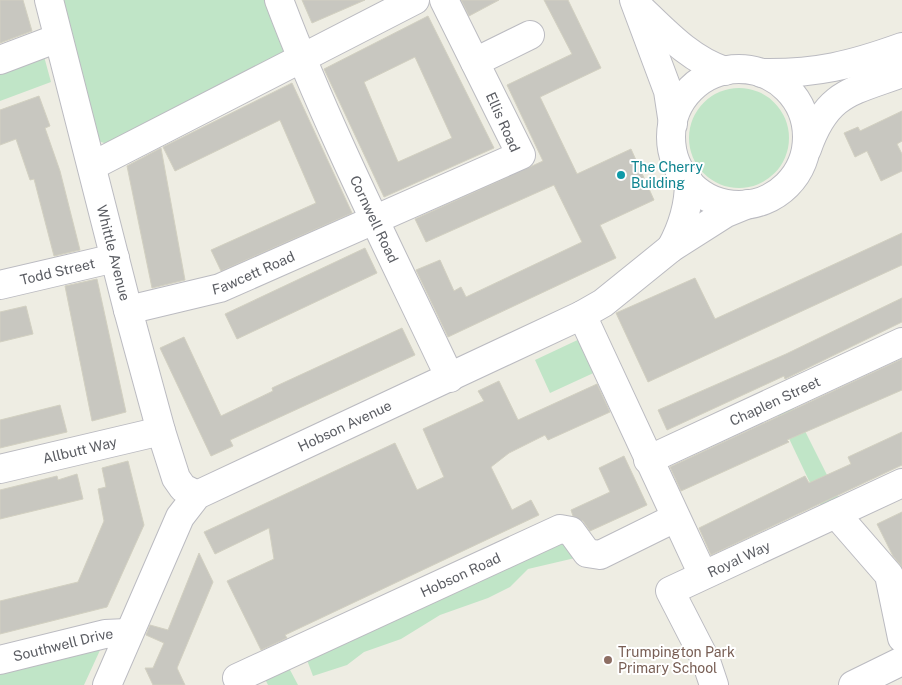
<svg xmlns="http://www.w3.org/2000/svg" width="902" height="685" font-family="'Public Sans',sans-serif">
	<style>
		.green { fill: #c0e5c7 }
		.building { fill: #c8c7c0; stroke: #d2d0c1; fill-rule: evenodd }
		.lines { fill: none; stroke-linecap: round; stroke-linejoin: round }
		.minor-casing { stroke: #bbbbc1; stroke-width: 30 }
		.minor { stroke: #fff; stroke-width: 28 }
		.culture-dot { fill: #0f9aa8; stroke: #fff; stroke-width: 2 }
		.education-dot { fill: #8d6e63; stroke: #fff; stroke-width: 2 }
		.labels { text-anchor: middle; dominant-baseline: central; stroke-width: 4; stroke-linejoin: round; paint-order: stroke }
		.street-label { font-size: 14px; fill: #5b5d63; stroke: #fff }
		.culture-label { font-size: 14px; fill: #0d838f; stroke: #fff; text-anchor: start }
		.education-label { font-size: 14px; fill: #785e54; stroke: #fff; text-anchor: start }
	</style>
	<rect width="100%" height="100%" fill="#eeede3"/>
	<path class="green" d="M61 0H268L286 42 284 59 115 146 90 139Z
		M42 49 51 82 0 101V66Z
		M689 138a50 50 0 1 1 100 0a50 50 0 1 1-100 0Z
		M586 336 600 370 550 393 535 360Z
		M790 401 841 503 821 506 775 409Z
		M561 537 575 558 528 569 510 587 488 598 440 615 401 639 364 652 347 665 313 676 307 660Z
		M101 648 84 685H0V669Z
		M289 668 298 685H268L264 677Z"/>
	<path class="building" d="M0 0H23L32 31 0 43Z
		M302 0H365L312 23Z
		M461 0H499L469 16Z
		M544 0H568L601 68 540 97 577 174 631 149 654 200 600 225 616 258 448 337 416 270 440 260 454 291 461 287 466 297 582 242 554 185 426 242 415 219 543 161 507 85 572 54Z
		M428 16 494 148 384 197 324 69ZM415 57 452 138 398 162 364 82Z
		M292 83 352 213 221 271 211 250 316 203 280 120 175 171 163 147Z
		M39 96 50 126 45 128 60 171 80 250 54 256 34 179 30 180 16 139 0 145V110Z
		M902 111V141L897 144 902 154V171L881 181 867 151 855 157 844 133 858 127 860 131Z
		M161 148 185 280 152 288 127 166Z
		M902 233V265L648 382 616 313 695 278 715 319Z
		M365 248 377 273 237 339 225 314Z
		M97 279 126 412 92 421 65 286Z
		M902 298V322L785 379 784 376 667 430 658 410 786 354Z
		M26 306 33 334 0 342V312Z
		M402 328 415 355 230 440 233 446 211 456 160 348 184 337 221 416 273 391 272 388Z
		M902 359V390L787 440 789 442 681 491 670 467Z
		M499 381 518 420 597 384 610 412 548 440 545 435 509 453 491 467 512 510 531 500 539 515 285 635 287 638 261 650 227 581 274 559 269 528 215 554 204 532 395 443 417 490 444 477 423 429 484 401 478 391Z
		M60 405 67 432 0 448V420Z
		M902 432V465L711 555 699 528 805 476 809 483 851 464 848 457Z
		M624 456 647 505 590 531 583 521 573 516 571 510 610 492 599 468Z
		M128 461 144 525 107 607 0 634V601L78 582 104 521 98 489 106 487 102 468Z
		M77 474 83 499 0 519V490L57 476 58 480Z
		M902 512V567L893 556 877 524Z
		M199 553 213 582 177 668 185 685H153L145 668H153L164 643 146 635 150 625 168 630Z"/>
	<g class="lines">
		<defs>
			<g id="minor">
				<path id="s1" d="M49 0 128 310 161 431 176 478 183 488 197 495"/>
				<path id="s2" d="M279 0C328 130 391 253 450 378"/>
				<path d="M634 0 668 91 673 124"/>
				<path d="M641 9C666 33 691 60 725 71"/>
				<path d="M0 60 58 38"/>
				<path d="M475 62 530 35"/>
				<circle cx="739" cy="137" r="68"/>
				<path d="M762 73C816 74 852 65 902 47"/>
				<path d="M807 149C827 92 851 92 902 73"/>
				<path d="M92 166 415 0"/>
				<path d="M671 248C682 228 689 205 689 182"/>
				<path id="s3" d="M0 285 115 258"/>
				<path id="s4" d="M128 310 220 288 521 155 444 0"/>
				<path d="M582 315 703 575"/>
				<path id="s5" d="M648 460 902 342"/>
				<path id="s6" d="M0 469 161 431"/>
				<path d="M836 514 889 575 902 638"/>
				<path id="s7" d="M0 660 105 634 127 633"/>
				<path id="s8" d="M237 678 560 529 571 531 587 553 600 555 675 518"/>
				<path id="s9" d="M107 685 180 517 197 495 582 315 603 303 671 248 726 213 748 204"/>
				<path id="s10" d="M714 685 706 661 670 591 902 483"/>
				<path d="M853 685 902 661"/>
			</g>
		</defs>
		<use href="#minor" class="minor-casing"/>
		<use href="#minor" class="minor"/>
	</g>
	<circle class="culture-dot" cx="621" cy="175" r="5"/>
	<circle class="education-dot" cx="608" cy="660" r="5"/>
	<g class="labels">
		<g class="street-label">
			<text transform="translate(503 122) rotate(66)">Ellis Road</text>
			<text stroke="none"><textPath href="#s2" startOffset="239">Cornwell Road</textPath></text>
			<text stroke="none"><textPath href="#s1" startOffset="261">Whittle Avenue</textPath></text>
			<text stroke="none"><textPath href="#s3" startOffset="59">Todd Street</textPath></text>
			<text stroke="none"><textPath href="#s4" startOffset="131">Fawcett Road</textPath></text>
			<text stroke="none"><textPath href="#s5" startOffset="140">Chaplen Street</textPath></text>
			<text stroke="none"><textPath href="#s9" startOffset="374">Hobson Avenue</textPath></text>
			<text stroke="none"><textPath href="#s6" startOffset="82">Allbutt Way</textPath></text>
			<text stroke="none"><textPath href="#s10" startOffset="180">Royal Way</textPath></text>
			<text stroke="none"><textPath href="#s8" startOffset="246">Hobson Road</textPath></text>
			<text stroke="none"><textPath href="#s7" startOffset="65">Southwell Drive</textPath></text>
		</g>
		<g class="culture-label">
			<text x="631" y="167">The Cherry<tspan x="631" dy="16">Building</tspan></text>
		</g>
		<g class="education-label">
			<text x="618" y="652">Trumpington Park<tspan x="618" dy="16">Primary School</tspan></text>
		</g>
	</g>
</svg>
